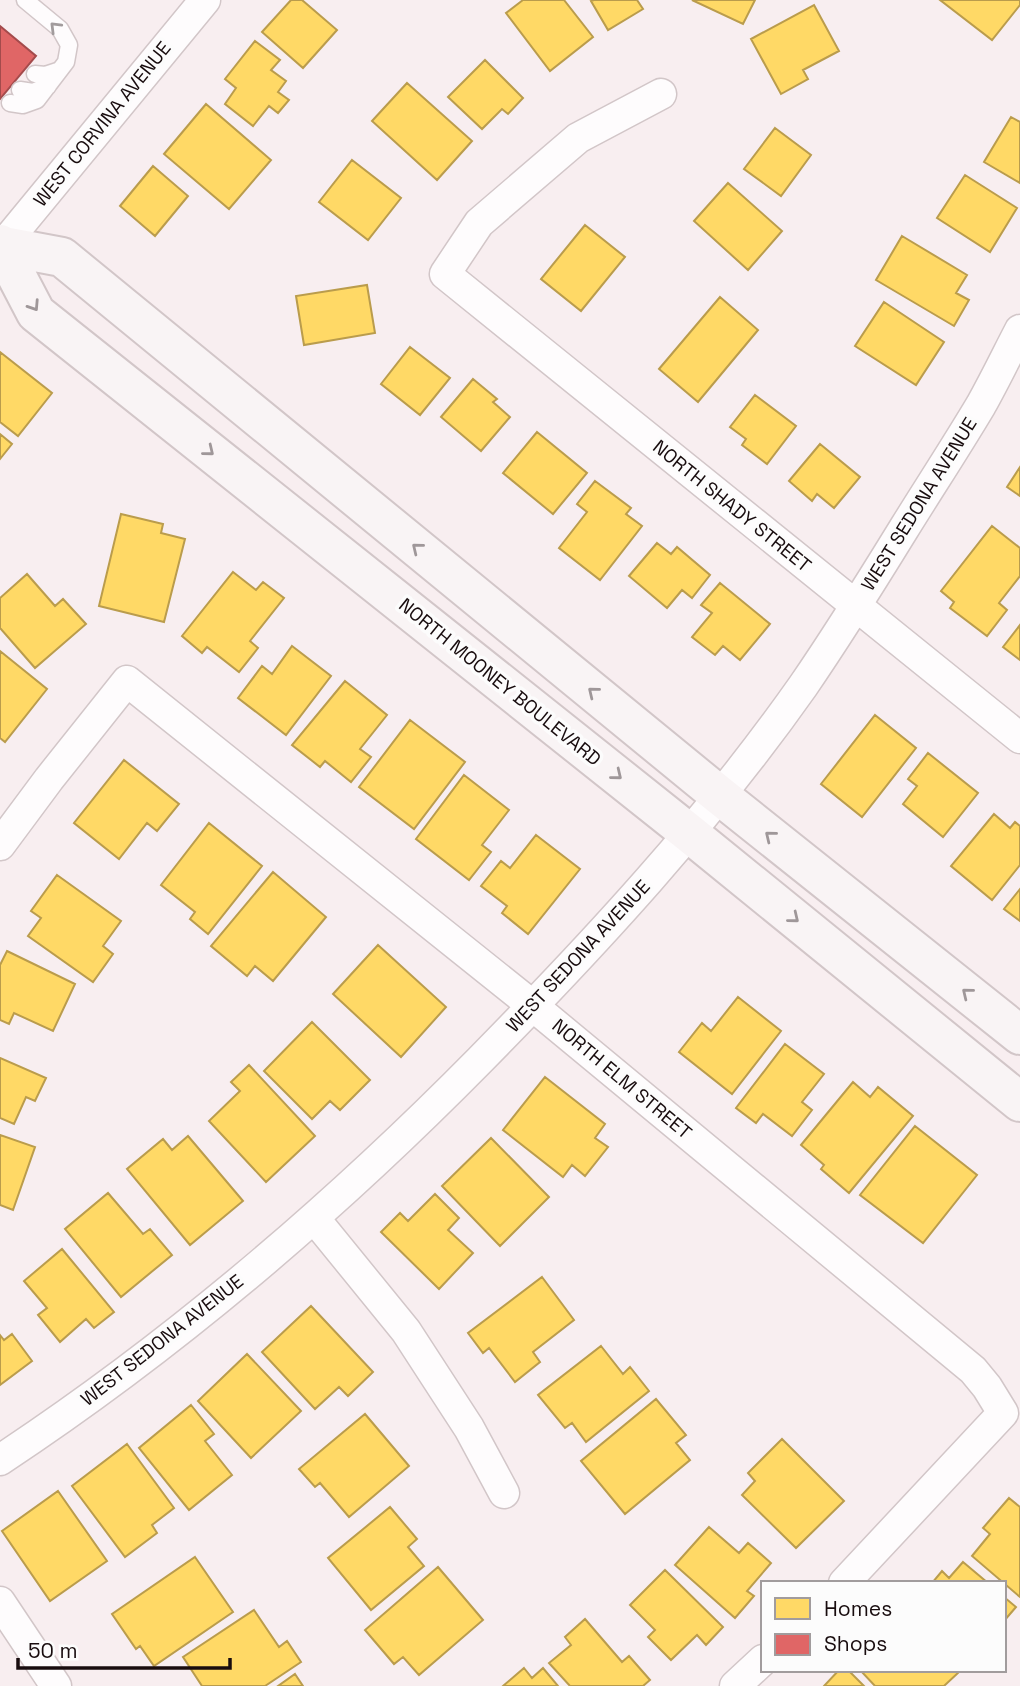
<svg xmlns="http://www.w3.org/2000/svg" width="1020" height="1686" font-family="'Space Grotesk',sans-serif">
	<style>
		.homes { fill: #ffd966; stroke: #ba9c4c; stroke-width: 2 }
		.shops { fill: #e06666; stroke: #a44b4c; stroke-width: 2 }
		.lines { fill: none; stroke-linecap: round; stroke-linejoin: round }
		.lane-casing { stroke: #d2c6c8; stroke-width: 19 }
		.street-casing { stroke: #d2c6c8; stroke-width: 33 }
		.secondary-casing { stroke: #d2c6c8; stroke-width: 42 }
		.lane { stroke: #fefcfd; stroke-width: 16 }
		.street { stroke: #fefcfd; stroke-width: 30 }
		.secondary { stroke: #f9f4f5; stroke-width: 38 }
		.oneway { stroke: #a29c9d }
		.oneway2 { stroke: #9f9799 }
		.labels { text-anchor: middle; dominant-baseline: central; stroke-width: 7; stroke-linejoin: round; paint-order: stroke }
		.street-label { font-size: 19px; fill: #180c0e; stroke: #fcfcfc }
	</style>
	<rect width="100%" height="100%" fill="#f8eef0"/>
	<path class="homes" d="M291 0H302L337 30 303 68 262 32Z
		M523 0H564L593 37 550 71 506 13Z
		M594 0H637L643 9 608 30 591 1Z
		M692 0H755L743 24Z
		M940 0H1020V5L992 40Z
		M814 5 839 51 803 70 808 79 781 94 751 39Z
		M255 41 280 60 271 70 286 81 278 92 289 100 278 113 269 106 253 126 225 104 236 88 225 79Z
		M485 60 523 98 508 114 502 109 482 129 448 97Z
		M407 83 472 141 437 180 372 121Z
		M206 104 271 160 229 209 164 154Z
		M1011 117 1020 122V183L984 162Z
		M775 128 811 155 781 196 744 169Z
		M352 160 401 198 368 240 319 202Z
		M153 166 188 196 155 236 120 206Z
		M965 175 1017 208 990 252 937 218Z
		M728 183 782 231 748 270 694 221Z
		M585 225 625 257 581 311 541 279Z
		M902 236 967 275 956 293 969 300 954 326 876 280Z
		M367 285 375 333 304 345 296 296Z
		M720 297 758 330 698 402 659 369Z
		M884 302 944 342 916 385 855 346Z
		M410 347 450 378 420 415 381 384Z
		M0 352 52 393 18 436 0 422Z
		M473 379 497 399 493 402 510 417 481 451 441 417Z
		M755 395 796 426 767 464 742 445 746 439 730 427Z
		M537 432 587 473 553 514 503 473Z
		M0 434 12 444 0 459Z
		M820 444 860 477 834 508 817 494 812 501 789 481Z
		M1020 467V496L1007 487Z
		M595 481 631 508 626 514 642 526 600 580 559 548 587 512 577 504Z
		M121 514 163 524 161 533 185 539 164 622 99 606Z
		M992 526 1020 548V576L999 603 1007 610 987 636 950 608 954 602 941 591Z
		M657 543 671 554 677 547 710 575 692 598 682 590 667 608 629 576Z
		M233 572 256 590 263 582 284 598 250 641 258 648 239 672 207 647 202 653 182 636Z
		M27 574 55 606 63 599 86 624 35 668 0 628V598Z
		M720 583 770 624 740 660 723 646 715 655 692 637 712 613 701 605Z
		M1020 625V660L1003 647Z
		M292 646 331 676 286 735 238 698 262 666 272 674Z
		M0 651 47 689 5 742 0 738Z
		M345 681 387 715 360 749 371 757 351 782 325 761 320 767 292 745Z
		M875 715 916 748 862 817 821 784Z
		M410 720 465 762 414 829 359 787Z
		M928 753 978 793 943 837 903 804 917 786 908 779Z
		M124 760 179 804 157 831 147 823 119 859 74 823Z
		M464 775 509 810 482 845 491 852 469 880 416 839Z
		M994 814 1010 828 1015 822 1020 826V865L992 900 951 866Z
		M209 823 262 866 208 934 190 919 195 912 161 885Z
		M536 835 580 869 528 934 502 913 507 906 481 886 501 861 510 868Z
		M273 872 326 917 273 981 255 966 247 976 211 946Z
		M57 875 121 921 103 946 113 954 93 982 28 936 41 918 31 911Z
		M1020 889V921L1004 909Z
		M378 945 446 1007 401 1057 333 994Z
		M7 951 75 984 53 1031 14 1013 9 1024 0 1020V965Z
		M738 997 781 1031 732 1094 679 1052 702 1023 711 1031Z
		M312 1022 370 1080 340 1110 330 1101 312 1119 264 1071Z
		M785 1044 824 1074 802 1102 812 1110 792 1136 763 1114 756 1123 736 1108Z
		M0 1058 46 1078 35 1101 26 1097 14 1124 0 1118Z
		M249 1065 315 1136 266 1182 209 1121 240 1091 231 1082Z
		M545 1077 605 1124 595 1138 608 1147 585 1176 572 1165 563 1177 503 1130Z
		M853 1082 870 1097 878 1087 913 1116 849 1193 821 1169 824 1165 801 1145Z
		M915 1126 977 1175 923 1243 860 1195Z
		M0 1135 35 1147 13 1210 0 1205Z
		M188 1136 243 1201 190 1245 127 1169 163 1139 172 1150Z
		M491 1138 549 1197 500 1246 442 1186Z
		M108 1193 143 1234 150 1229 172 1255 121 1297 65 1229Z
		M435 1194 459 1218 448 1230 473 1253 439 1289 381 1232 400 1213 408 1221Z
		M62 1249 114 1312 94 1328 86 1319 60 1342 38 1315 47 1308 24 1281Z
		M542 1277 574 1320 533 1352 540 1362 515 1382 489 1348 483 1353 468 1333Z
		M311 1306 373 1372 348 1396 339 1387 315 1409 262 1352Z
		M12 1334 32 1361 0 1385V1335L4 1340Z
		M601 1346 623 1374 630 1367 649 1391 586 1442 572 1423 565 1428 538 1395Z
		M247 1354 301 1411 251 1458 198 1401Z
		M656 1399 686 1435 676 1443 690 1460 625 1514 581 1461Z
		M191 1405 214 1434 205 1441 232 1475 189 1510 139 1448Z
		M365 1414 409 1466 349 1517 320 1483 315 1487 299 1469Z
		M782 1439 844 1501 796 1548 742 1495 755 1481 748 1473Z
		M127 1444 174 1508 152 1525 157 1533 125 1557 72 1486Z
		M58 1491 107 1561 50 1601 2 1531Z
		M1009 1498 1020 1507V1597L972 1556 990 1534 983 1528Z
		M390 1507 417 1539 408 1547 424 1566 371 1610 328 1558Z
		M709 1527 739 1553 748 1543 771 1563 747 1591 754 1596 735 1618 675 1565Z
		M195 1557 233 1612 154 1666 140 1646 136 1649 112 1614Z
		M963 1562 988 1583H932L942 1571 949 1578Z
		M438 1567 483 1620 419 1675 403 1657 394 1664 365 1630Z
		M665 1570 723 1627 706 1645 697 1635 671 1660 648 1637 655 1630 630 1605Z
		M1004 1597 1016 1607 1004 1621Z
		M254 1610 279 1647 287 1641 301 1662 265 1686H202L183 1657Z
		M585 1619 622 1662 629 1656 650 1680 643 1686H570L549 1663 571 1645 565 1637Z
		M524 1668 532 1678 543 1668 558 1686H503Z
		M839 1670H848L864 1686H824Z
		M860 1670H957L959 1672 944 1686H875Z
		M295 1674 303 1686H278Z"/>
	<path class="shops" d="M0 26 36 56 0 99Z"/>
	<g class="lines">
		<defs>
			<path id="lane" d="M35 74 45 75 60 70
				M20 90 33 92 48 86
				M10 103 23 105 37 100 66 62 69 45 60 29 25 0"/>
			<path id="street" d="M661 94 578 138 479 223 445 274 1020 738
				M0 249 205 0
				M0 845 49 779 127 681 533 1006 973 1370 987 1387 1003 1413 844 1583
				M314 1218 406 1331 469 1428 504 1493
				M0 1460C174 1345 334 1208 480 1060 595 943 708 821 803 686 838 635 871 582 903 530 929 488 956 447 981 405 995 380 1007 355 1020 330
				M0 1602 56 1686
				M735 1686 763 1660"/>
			<path id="secondary" d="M0 244 36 313 689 833 1020 1102
				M3 246 62 257 719 795 1020 1035"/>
		</defs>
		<use href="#lane" class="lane-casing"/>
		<use href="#street" class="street-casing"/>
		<use href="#secondary" class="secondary-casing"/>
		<use href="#lane" class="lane"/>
		<use href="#street" class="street"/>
		<use href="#secondary" class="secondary"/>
	</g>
	<defs><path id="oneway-chevron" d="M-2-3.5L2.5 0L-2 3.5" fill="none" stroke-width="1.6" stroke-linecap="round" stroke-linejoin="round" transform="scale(1.75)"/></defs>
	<use class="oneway" href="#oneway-chevron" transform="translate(55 27) rotate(-135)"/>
	<g class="oneway2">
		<use href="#oneway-chevron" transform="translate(34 306) rotate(57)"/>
		<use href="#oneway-chevron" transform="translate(209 451) rotate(39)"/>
		<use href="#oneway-chevron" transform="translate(417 548) rotate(-141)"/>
		<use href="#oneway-chevron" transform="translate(593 692) rotate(-141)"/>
		<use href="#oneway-chevron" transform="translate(617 775) rotate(39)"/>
		<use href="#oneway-chevron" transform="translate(770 836) rotate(-141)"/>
		<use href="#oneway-chevron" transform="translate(794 918) rotate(39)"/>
		<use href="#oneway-chevron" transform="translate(967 993) rotate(-141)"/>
	</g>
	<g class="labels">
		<g class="street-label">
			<text transform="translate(102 124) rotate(-51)">WEST CORVINA AVENUE</text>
			<text transform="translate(919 504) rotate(-58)">WEST SEDONA AVENUE</text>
			<text transform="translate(732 506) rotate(39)">NORTH SHADY STREET</text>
			<text transform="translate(500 682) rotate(39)">NORTH MOONEY BOULEVARD</text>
			<text transform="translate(578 956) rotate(-47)">WEST SEDONA AVENUE</text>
			<text transform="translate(622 1079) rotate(40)">NORTH ELM STREET</text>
			<text transform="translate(162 1340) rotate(-38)">WEST SEDONA AVENUE</text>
		</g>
	</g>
	<rect x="761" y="1581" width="245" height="91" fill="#fcfcfc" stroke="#a19c9d" stroke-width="2"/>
	<rect x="775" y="1598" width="35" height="21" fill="#ffd966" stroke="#a19c9d" stroke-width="2"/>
	<text x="824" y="1616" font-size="21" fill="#180c0e">Homes</text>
	<rect x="775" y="1634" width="35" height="21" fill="#e06666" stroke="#a19c9d" stroke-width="2"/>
	<text x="824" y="1651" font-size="21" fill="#180c0e">Shops</text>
	<path d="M18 1658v10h212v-10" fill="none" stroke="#180c0e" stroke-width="3.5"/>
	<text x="28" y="1658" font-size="21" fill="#180c0e" stroke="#fcfcfc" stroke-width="5" paint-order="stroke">50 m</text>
</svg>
